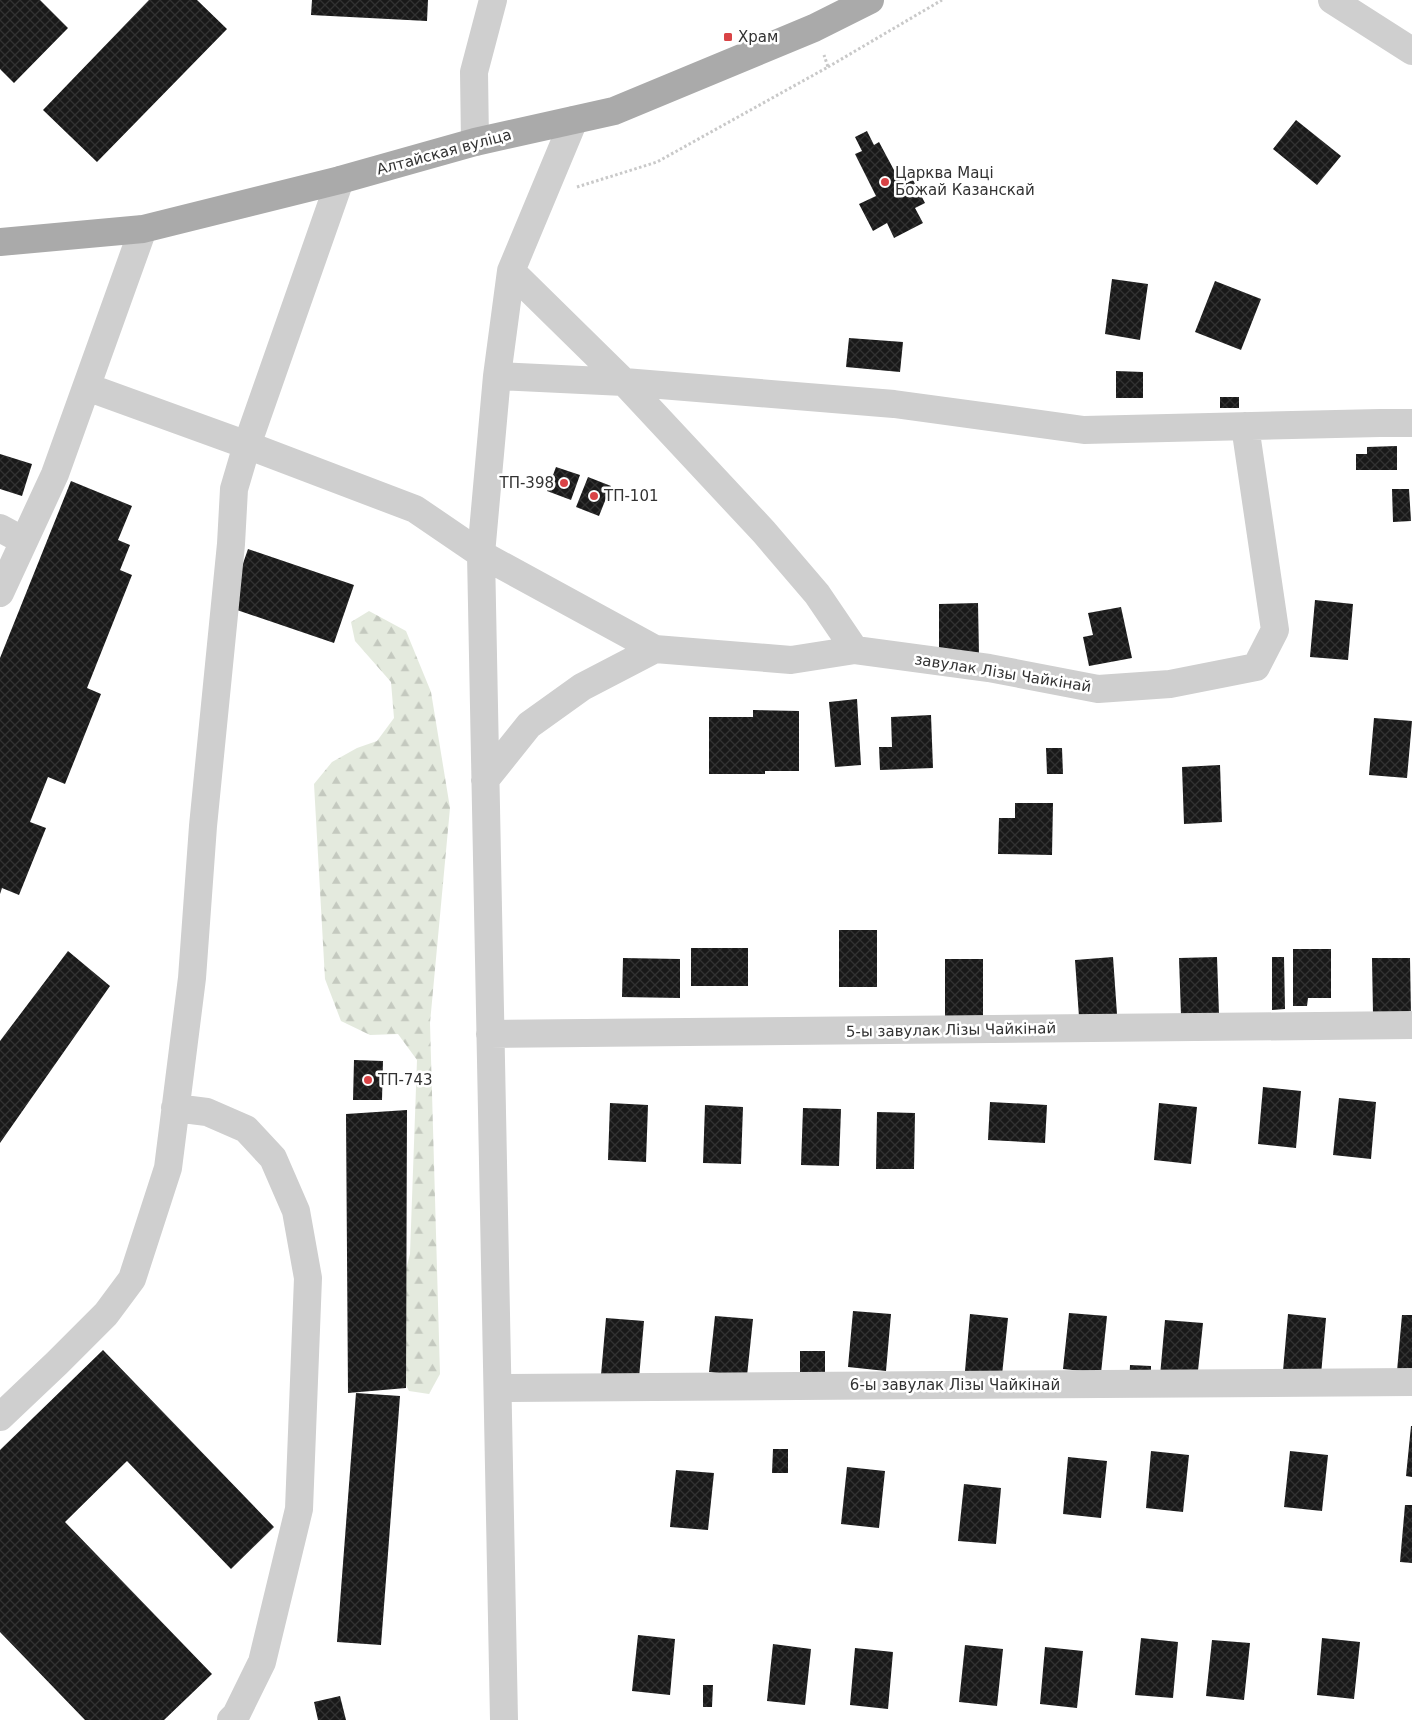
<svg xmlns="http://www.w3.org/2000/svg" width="1412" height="1720" font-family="'DejaVu Sans',sans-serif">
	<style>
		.forest { fill: url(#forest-firs) }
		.building { fill: url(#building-cross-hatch) }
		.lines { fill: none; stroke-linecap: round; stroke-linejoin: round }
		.path { stroke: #c9c9c9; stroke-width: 3; stroke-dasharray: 2.5 2.5; stroke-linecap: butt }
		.minor { stroke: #cfcfcf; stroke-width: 28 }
		.major { stroke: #aaa; stroke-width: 28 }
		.poi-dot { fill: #d94346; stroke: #fff; stroke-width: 2 }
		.labels { text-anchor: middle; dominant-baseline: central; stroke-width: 5; stroke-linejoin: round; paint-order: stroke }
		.poi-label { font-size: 15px; fill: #323232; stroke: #fff; text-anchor: start }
		.street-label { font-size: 15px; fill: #323232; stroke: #fff }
	</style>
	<defs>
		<pattern id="forest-firs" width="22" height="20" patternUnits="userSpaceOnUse" patternTransform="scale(1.25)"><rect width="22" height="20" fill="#e4eade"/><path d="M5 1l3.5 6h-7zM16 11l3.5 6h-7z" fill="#c4c9bf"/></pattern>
		<pattern id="building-cross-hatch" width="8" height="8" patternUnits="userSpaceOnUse" patternTransform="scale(1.25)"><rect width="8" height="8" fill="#191919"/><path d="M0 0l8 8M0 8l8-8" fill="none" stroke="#323232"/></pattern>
	</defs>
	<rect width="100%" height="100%" fill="#fff"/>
	<path class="forest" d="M369 611 406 631 431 692 450 808 430 1023 440 1374 429 1394 409 1391 397 1368 395 1312 410 1254 417 1060 398 1034 370 1035 341 1021 325 979 314 784 332 762 357 748 377 741 394 718 391 682 355 641 351 622Z"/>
	<path class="building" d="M0 0H40L68 28 14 83 0 69Z
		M149 0H197L227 29 97 162 43 110Z
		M312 0H428L427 21 311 15Z
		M1296 120 1341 156 1317 185 1273 149Z
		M867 131 874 145 879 142 902 185 913 180 925 203 915 208 923 223 894 238 887 223 873 231 859 204 876 196 855 154 862 151 855 137Z
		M1112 279 1148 284 1140 340 1105 334Z
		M1215 281 1261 299 1241 350 1195 332Z
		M849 338 903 342 900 372 846 367Z
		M1116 371 1143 372V398H1116Z
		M1220 397H1239V408H1220Z
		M1397 446V470H1356V454H1367V447Z
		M0 454 32 464 22 496 0 489Z
		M556 467 580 475 571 500 547 491Z
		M588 477 611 486 599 516 576 507Z
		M71 481 132 506 118 540 130 545 120 570 132 575 87 688 101 694 65 784 48 777 30 822 46 828 19 895 2 888 0 894V658Z
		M1392 489H1409L1411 521 1393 522Z
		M248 549 354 585 334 643 228 607Z
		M1315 600 1353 604 1348 660 1310 657Z
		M978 603 979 655H939V604Z
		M1121 607 1132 658 1089 666 1083 637 1093 635 1088 613Z
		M857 699 861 765 835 767 829 702Z
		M753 710 799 711V771H765V774H709V717H753Z
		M931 715 933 768 880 770 879 747H892L891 717Z
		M1374 718 1412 721 1407 778 1369 775Z
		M1046 748H1062L1063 774H1047Z
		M1220 765 1222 822 1184 824 1182 767Z
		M1015 803H1053L1052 855 998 854 999 818H1015Z
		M839 930H877V987H839Z
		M691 948H748V986H691Z
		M1293 949H1331V998H1308L1307 1006H1293Z
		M68 951 110 986 0 1143V1041Z
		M1113 957 1117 1014 1079 1017 1075 960Z
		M1217 957 1219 1014 1181 1016 1179 958Z
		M1272 957H1284L1285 1009 1272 1010Z
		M623 958 680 959V998L622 997Z
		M1372 958H1410L1411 1015H1373Z
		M945 959H983V1016H945Z
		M354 1060 383 1061 382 1100H353Z
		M1263 1087 1301 1091 1296 1148 1258 1144Z
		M1339 1098 1376 1102 1371 1159 1333 1155Z
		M990 1102 1047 1105 1045 1143 988 1140Z
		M610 1103 648 1105 646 1162 608 1160Z
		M1159 1103 1197 1107 1191 1164 1154 1160Z
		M705 1105 743 1107 741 1164 703 1163Z
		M803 1108 841 1109 839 1166 801 1165Z
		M407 1110 406 1388 348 1393 346 1114Z
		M877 1112 915 1113 914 1169H876Z
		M853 1311 891 1314 886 1371 848 1367Z
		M1069 1313 1107 1316 1101 1373 1063 1369Z
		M970 1314 1008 1318 1002 1375 965 1371Z
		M1288 1314 1326 1318 1321 1375 1283 1371Z
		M1402 1315H1412V1373L1397 1371Z
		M715 1316 753 1319 747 1376 709 1372Z
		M606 1318 644 1321 639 1378 601 1375Z
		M1165 1320 1203 1323 1197 1380 1160 1376Z
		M103 1350 274 1527 231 1569 127 1461 65 1522 212 1674 164 1720H85L0 1632V1450Z
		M800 1351H825V1378H800Z
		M1130 1365 1151 1366V1388L1129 1387Z
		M356 1393 400 1396 381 1645 337 1642Z
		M1411 1426H1412V1477L1406 1476Z
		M773 1449H788V1473H772Z
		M1151 1451 1189 1455 1183 1512 1146 1508Z
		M1290 1451 1328 1455 1322 1511 1284 1507Z
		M1068 1457 1107 1461 1101 1518 1063 1514Z
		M847 1467 885 1471 879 1528 841 1524Z
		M676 1470 714 1473 708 1530 670 1527Z
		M964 1484 1001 1488 996 1544 958 1541Z
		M1405 1505H1412V1563L1400 1562Z
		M638 1635 675 1639 670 1695 632 1691Z
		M1141 1638 1178 1642 1173 1698 1135 1695Z
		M1322 1638 1360 1642 1354 1699 1317 1695Z
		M1212 1640 1250 1643 1244 1700 1206 1696Z
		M773 1644 811 1649 805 1705 767 1701Z
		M965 1645 1003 1649 997 1706 959 1702Z
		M1045 1647 1083 1651 1077 1708 1040 1704Z
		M855 1648 893 1652 888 1709 850 1705Z
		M703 1685H713L712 1707H703Z
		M340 1696 346 1720H318L314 1702Z"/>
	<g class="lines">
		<path class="path" d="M828 67 942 0
			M577 187 657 162 828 67 824 55"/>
		<path class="minor" d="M1332 0 1412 51
			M475 142 474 72 493 0
			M497 376 624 382 511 271
			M87 387 247 445 415 509 481 554 655 649 791 660 855 650
			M1245 426 1275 630 1256 667 1170 684 1098 689 989 668 855 650 817 594 764 532 624 382 894 404 1084 430 1380 423H1412
			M0 528 24 541
			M0 593 55 474 143 229
			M485 780 529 725 582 687 655 649
			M490 1034 1412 1025
			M175 1108 207 1112 246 1129 273 1158 296 1211 308 1278 299 1509 262 1662 236 1715 231 1720
			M498 1388 1412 1382
			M0 1417 57 1363 106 1314 132 1279 168 1168 192 978 203 826 231 544 234 489 247 445 340 180
			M504 1720 481 554 497 376 511 271 574 120"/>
		<path class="major" d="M0 242 143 229 340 180 475 142 614 111 814 28 870 0"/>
	</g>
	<g class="poi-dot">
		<rect x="723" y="32" width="10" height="10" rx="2.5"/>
		<circle cx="885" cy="182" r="5"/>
		<circle cx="564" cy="483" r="5"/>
		<circle cx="594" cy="496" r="5"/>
		<circle cx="368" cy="1080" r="5"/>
	</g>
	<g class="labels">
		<g class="poi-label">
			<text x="738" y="37">Храм</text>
			<text x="895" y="173">Царква Маці<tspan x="895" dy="17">Божай Казанскай</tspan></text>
			<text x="554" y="483" text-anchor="end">ТП-398</text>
			<text x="604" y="496">ТП-101</text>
			<text x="378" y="1080">ТП-743</text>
		</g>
		<g class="street-label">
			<text transform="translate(444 152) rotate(-15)">Алтайская вуліца</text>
			<text transform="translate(1003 673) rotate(9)">завулак Лізы Чайкінай</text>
			<text transform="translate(951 1030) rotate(-1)">5-ы завулак Лізы Чайкінай</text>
			<text x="955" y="1385">6-ы завулак Лізы Чайкінай</text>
		</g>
	</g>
</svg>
